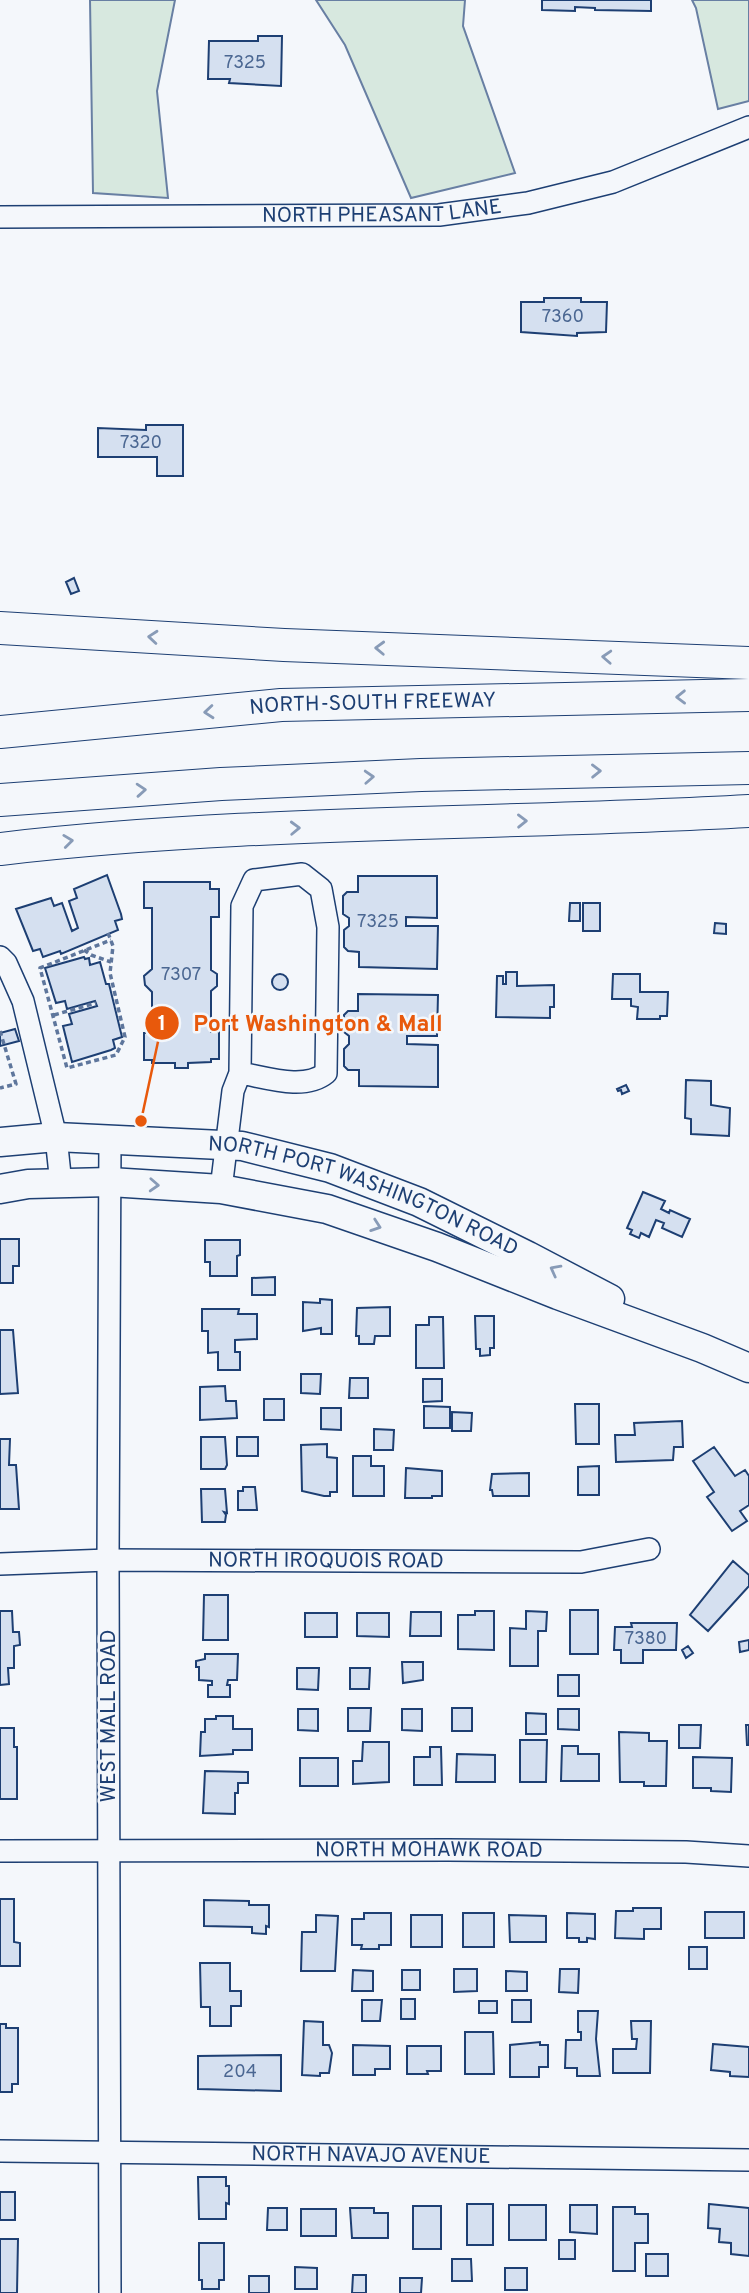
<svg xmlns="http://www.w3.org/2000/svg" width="749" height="2293" font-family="Overpass,sans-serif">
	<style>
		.green { fill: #d7e8df; stroke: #687fa3; stroke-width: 2 }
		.building { fill: #d5e0f0; stroke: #1d3f73; stroke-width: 2 }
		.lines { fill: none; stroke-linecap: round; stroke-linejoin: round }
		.minor-casing { stroke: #1d3f73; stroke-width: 24 }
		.major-casing { stroke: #1d3f73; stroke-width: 31 }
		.highway-casing { stroke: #1d3f73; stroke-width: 34 }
		.path { stroke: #5e769c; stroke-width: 3.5; stroke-dasharray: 5 3.5; stroke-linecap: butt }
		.minor { stroke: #f4f7fb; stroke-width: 21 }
		.major { stroke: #f4f7fb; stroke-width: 28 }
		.highway { stroke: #f4f7fb; stroke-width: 32 }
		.oneway { stroke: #889bb7 }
		.labels { text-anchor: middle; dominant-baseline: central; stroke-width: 5; stroke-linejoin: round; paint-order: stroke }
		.number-label { font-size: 18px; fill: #4b6792 }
		.street-label { font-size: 21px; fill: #1d3f73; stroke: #f4f7fb }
		.leader { fill: none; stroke: #e8590c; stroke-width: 2.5 }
		.callout-dot { fill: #e8590c; stroke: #f4f7fb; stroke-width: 2.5 }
		.mark-label { font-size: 21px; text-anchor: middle; font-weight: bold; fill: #fff }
		.callout-label { font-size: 23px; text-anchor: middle; font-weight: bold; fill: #e8590c; stroke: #f4f7fb; stroke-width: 5; stroke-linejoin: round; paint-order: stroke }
	</style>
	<rect width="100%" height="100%" fill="#f4f7fb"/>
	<path class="green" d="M90 0H175L157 91 168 198 93 193Z
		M316 0H465L463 26 515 173 411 198 345 45Z
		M692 0H749V101L718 109 696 8Z"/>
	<path class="building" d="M542 0H651V11L595 10V8L575 7V11L542 10Z
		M258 36H282L281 86 229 83 230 79H208L209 41H258Z
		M544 298H581V302H607L606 332 577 333V336L521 332V302H544Z
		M146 425H183V476H157V457H98V428L146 430Z
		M74 578 79 591 71 594 66 582Z
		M107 875 121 914 122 919 115 921 118 930 61 954 60 951 43 957 40 949 33 951 16 909 51 898 54 906 62 903 72 931 78 928 69 901 77 898 74 889Z
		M358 876H437V918L406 917V926H438L437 969 359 967V952L348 951 344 947V930L349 926V918L343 914V896L347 892H358Z
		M144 882H210V889H219V917H211V970L217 974V986L211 991V1032H219V1059H211V1062L188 1063V1068H175V1063H152V1060H144V1033H152V992L145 985 144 976 152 969V908H144Z
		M570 903H580V921H569Z
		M583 903H600V931H583Z
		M715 923 726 924V934L714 933Z
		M84 957 85 959 89 958 90 965 100 962 106 984H109L122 1037 113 1040 115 1048 111 1050 72 1062 63 1026 72 1024 69 1014 97 1006 95 1001 67 1009 65 1001 56 1003 45 968Z
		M506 972H517V986L554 985V1007H550V1018L496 1017 497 976H503V984H506Z
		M613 974H640V992H668L667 1016H660V1019H637L638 1007 631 1006V999H612Z
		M272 982a8 8 0 1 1 16 0a8 8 0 1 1-16 0Z
		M358 994 438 995 437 1036H407V1044L438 1045V1087L359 1086V1070H348L344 1066V1049L349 1044V1036L344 1032V1015L348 1011H358Z
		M15 1029 19 1041 0 1046V1033Z
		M686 1080 711 1081V1105L730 1108 729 1136 691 1134V1119L685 1118Z
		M626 1085 629 1091 622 1094 621 1090 618 1091 617 1089Z
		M643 1192 665 1201 661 1209 669 1213 670 1210 690 1219 682 1237 662 1228 664 1223 656 1220 649 1237 641 1233 639 1238 630 1234 632 1230 627 1228Z
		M0 1239H19V1266H13V1283H0Z
		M205 1240H240V1255L237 1256V1276H210V1262H205Z
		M275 1277V1295H252V1278Z
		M320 1299 332 1300V1334H321V1328L303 1331V1302L320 1303Z
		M390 1307V1336H375L374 1344H359V1336H356L357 1308Z
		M202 1309H239L238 1314H257V1339L235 1340V1352H240V1370H218V1352L208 1353V1331H202Z
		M475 1316H494V1348H490V1355L480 1356V1349H476Z
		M429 1317H443L444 1368H416V1325H429Z
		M0 1330H13L18 1393 0 1394Z
		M301 1374H321L320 1394 301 1393Z
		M350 1378H368V1398H349Z
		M423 1379H442V1401L423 1402Z
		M225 1386 226 1401H236L237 1418 200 1420V1387Z
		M264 1399H284V1420H264Z
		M575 1404H599V1444H576Z
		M424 1406 450 1407V1428H424Z
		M321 1408H341V1430L321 1429Z
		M452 1412 472 1413 471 1431H452Z
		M682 1421 683 1447H674L673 1460 616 1462 615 1435H635L634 1423Z
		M374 1429 394 1430 393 1450H374Z
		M201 1437H225L227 1465 225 1469H201Z
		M237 1437H258V1456H237Z
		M0 1439H10L9 1465H16L19 1509H0Z
		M327 1444V1457L337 1458V1492H330V1496H324L302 1491 301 1445Z
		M714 1447 735 1476 745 1470 749 1476V1505L740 1511 747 1521 732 1531 707 1497 714 1492 693 1461Z
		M353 1456H371V1466H384V1496H353Z
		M599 1466V1495H578V1467Z
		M406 1468 442 1471V1496H432V1498H405Z
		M529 1473V1496H493L492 1490H490L492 1474Z
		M243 1487H255L257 1510H238V1491H243Z
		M201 1489H225L227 1513 224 1512 226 1515 225 1522H202Z
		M733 1561 749 1575V1586L708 1631 690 1615Z
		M204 1595H228V1640H203Z
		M570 1610H598V1654H570Z
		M0 1611H12L13 1632H19L20 1645 14 1646V1668H8L9 1684 0 1685Z
		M475 1611H494V1650L458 1649V1615H475Z
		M526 1611 547 1612 546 1631H538V1666H510V1628L526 1629Z
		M411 1612H441V1636H410Z
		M305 1613H337V1637H305Z
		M357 1613H389V1637L357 1636Z
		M631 1623H677L676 1650H643V1663H621V1650H614L615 1627H632Z
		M749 1640V1650L740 1652 739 1642Z
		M688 1646 693 1653 686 1658 682 1650Z
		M205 1654H238L237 1680H228L227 1685H230V1697H208V1685H212V1681L199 1680V1667H196V1661L205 1659Z
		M402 1662H423V1680L403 1683Z
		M297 1668H319L318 1690 297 1689Z
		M350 1668H370L369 1689H350Z
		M558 1675H579V1696H558Z
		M348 1708H371L370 1731H348Z
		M452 1708H472V1731H452Z
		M298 1709H318V1731L298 1730Z
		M402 1709H422V1731L402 1730Z
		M558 1709H579V1730L558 1729Z
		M526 1713 546 1714V1734H526Z
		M216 1716H233V1729H252V1750H233V1754L200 1756 201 1732H205V1719H216Z
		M679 1725H701L700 1748H679Z
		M746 1725H749V1745H747Z
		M0 1728H14V1747H17V1799H0Z
		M619 1732 649 1733V1741H667L666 1786H644V1782H620Z
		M520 1740H547L546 1782H520Z
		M363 1742H389V1782L353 1784V1761H362Z
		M562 1746H578V1754H599V1781H561Z
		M430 1747H441L442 1785H414V1757H430Z
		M457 1754 495 1755V1782H456Z
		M693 1757 732 1758 731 1792 711 1791V1788H693Z
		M300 1758H338V1786H300Z
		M205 1771 248 1772V1783H238V1793H235V1814L203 1813Z
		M0 1899H14V1942L20 1943V1966H0Z
		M204 1900 249 1901V1905H269V1927L266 1926V1934L252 1933V1927L204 1926Z
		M633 1908H661V1929H644V1939L615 1938 616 1911H633Z
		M705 1912H744V1938H705Z
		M364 1913H391V1945H379V1949H361L362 1945H352V1919H364Z
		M463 1913H494V1947H463Z
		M567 1913 595 1914V1939L587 1938V1942H579V1938H567Z
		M316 1915 338 1916 335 1971H301L302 1932H316Z
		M411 1915H442V1947H411Z
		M509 1915 546 1916V1942H510Z
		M689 1947H707V1969H689Z
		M200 1963H230V1991H241V2006H231V2026H210V2007H201Z
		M454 1969H477V1991L454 1992Z
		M560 1969H579L578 1993 559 1992Z
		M353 1970 373 1971V1991H352Z
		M402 1970H420V1990H402Z
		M506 1971 527 1972V1991H506Z
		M401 1999H415V2019H401Z
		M362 2000H382L380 2021H362Z
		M512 2000H531V2022H512Z
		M479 2001H497V2013H479Z
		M578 2011H598L596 2039 600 2076H577V2068H565L566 2040H581V2032H578Z
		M304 2021 323 2022V2045H329L332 2053 329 2073H320V2076L302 2075Z
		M631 2021H651L650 2073H613V2049H636L637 2039H632Z
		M0 2024H6V2028H18V2084H12V2092H0Z
		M465 2032H493L494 2074H465Z
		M540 2042V2045H548V2067H539V2077H510V2045Z
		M713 2044 749 2047V2077L730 2076V2072L711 2070Z
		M353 2045 390 2046V2069H375V2075H353Z
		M407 2046H441V2071H427L428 2074H407Z
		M281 2055V2091L198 2089V2056Z
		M198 2177H226V2186H229V2204L226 2203V2219H199Z
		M0 2192H15V2220H0Z
		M467 2204H493V2245H467Z
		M709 2204 749 2208V2256L731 2254V2243L719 2242 720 2229 708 2228Z
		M509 2205H546V2240H509Z
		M570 2205H597V2234L570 2232Z
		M413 2206H441V2249H413Z
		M613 2207H635V2214H648V2243H635V2271H613Z
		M268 2208H287V2230H267Z
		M350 2208H374V2213H388V2238H352Z
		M301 2209H336V2236H301Z
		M0 2239H18L17 2293H0Z
		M559 2240H575V2259H559Z
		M199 2243H224V2280H219V2289H202V2280H199Z
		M646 2254H668V2276H646Z
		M452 2259H471L472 2281H452Z
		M295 2267 317 2268V2289H295Z
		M505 2268H527V2290H505Z
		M353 2275H366V2293H352Z
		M249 2276H269V2293H249Z
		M400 2278H422L421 2293H400Z"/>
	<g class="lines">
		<defs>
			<g id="minor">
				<path id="s1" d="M0 217 439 215 528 203 613 182 749 127"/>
				<path d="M0 957 6 963 23 1001 56 1137 61 1184"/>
				<path d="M221 1189 233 1091 240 1073 242 906 254 880 302 874 321 889 328 927 326 1073C304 1091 265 1077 240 1073"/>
				<path id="s2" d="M0 1564 108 1560 581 1562 649 1549"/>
				<path id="s3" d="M0 1851 448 1850 686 1852 749 1856"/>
				<path id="s4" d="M0 2151 749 2160"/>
				<path d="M110 2293 108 1560 110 1138"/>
			</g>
			<g id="major">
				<path id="s5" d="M0 1142 56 1137 242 1146 330 1168 419 1202 528 1256 610 1299"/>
				<path d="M0 1189 28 1184 110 1182 221 1189 327 1209 437 1247 558 1295 702 1348 749 1368"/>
			</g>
			<g id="highway">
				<path d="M0 628 284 645 749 663"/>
				<path id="s6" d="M0 732 281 705 749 695"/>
				<path d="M0 800 221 784 421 775 749 768"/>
				<path d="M0 849C249 820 499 825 749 811"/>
			</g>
		</defs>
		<use href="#minor" class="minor-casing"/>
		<use href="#major" class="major-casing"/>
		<use href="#highway" class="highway-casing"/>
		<path class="path" d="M108 933 113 946 110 973 125 1037 116 1055 67 1068 40 968 111 940
			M84 950 91 955 111 962
			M54 1015 96 1003
			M0 1031 16 1084 0 1088"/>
		<use href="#minor" class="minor"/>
		<use href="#major" class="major"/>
		<use href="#highway" class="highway"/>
	</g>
	<defs><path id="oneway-chevron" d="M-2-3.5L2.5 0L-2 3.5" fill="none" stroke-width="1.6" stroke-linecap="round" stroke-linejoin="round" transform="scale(1.75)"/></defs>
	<g class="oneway">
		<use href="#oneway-chevron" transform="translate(153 637) rotate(-175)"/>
		<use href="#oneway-chevron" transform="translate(380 648) rotate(-178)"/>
		<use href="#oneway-chevron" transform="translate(607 657) rotate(-177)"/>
		<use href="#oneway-chevron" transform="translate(681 697) rotate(179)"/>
		<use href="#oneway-chevron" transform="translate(209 712) rotate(175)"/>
		<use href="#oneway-chevron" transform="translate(596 771) rotate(-1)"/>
		<use href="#oneway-chevron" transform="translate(369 777) rotate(-3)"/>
		<use href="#oneway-chevron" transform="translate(141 790) rotate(-4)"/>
		<use href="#oneway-chevron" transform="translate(522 821) rotate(-1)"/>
		<use href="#oneway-chevron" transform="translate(295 828) rotate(-2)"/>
		<use href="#oneway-chevron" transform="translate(68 841) rotate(-7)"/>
		<use href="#oneway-chevron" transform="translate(154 1185) rotate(3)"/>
		<use href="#oneway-chevron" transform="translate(376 1226) rotate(19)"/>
		<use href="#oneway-chevron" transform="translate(555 1270) rotate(-152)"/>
	</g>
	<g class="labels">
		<g class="number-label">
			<text x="245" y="63">7325</text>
			<text x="563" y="317">7360</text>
			<text x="141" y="443">7320</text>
			<text x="378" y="922">7325</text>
			<text x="181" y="975">7307</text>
			<text x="646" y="1639">7380</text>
			<text x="240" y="2072">204</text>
		</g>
		<g class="street-label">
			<text stroke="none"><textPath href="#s1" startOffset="382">NORTH PHEASANT LANE</textPath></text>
			<text stroke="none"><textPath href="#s6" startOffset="374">NORTH-SOUTH FREEWAY</textPath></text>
			<text stroke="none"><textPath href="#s5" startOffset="373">NORTH PORT WASHINGTON ROAD</textPath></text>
			<text stroke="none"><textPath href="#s2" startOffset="326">NORTH IROQUOIS ROAD</textPath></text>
			<text transform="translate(109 1716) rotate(-90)">WEST MALL ROAD</text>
			<text stroke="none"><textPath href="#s3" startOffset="429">NORTH MOHAWK ROAD</textPath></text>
			<text stroke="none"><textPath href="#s4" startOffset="371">NORTH NAVAJO AVENUE</textPath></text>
		</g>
	</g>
	<path class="leader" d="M141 1121L162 1023"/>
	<g class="callout-dot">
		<circle cx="141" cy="1121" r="7"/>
		<circle cx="162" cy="1023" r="18"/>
	</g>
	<g class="mark-label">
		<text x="162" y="1030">1</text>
	</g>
	<g class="callout-label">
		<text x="318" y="1031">Port Washington &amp; Mall</text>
	</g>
</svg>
